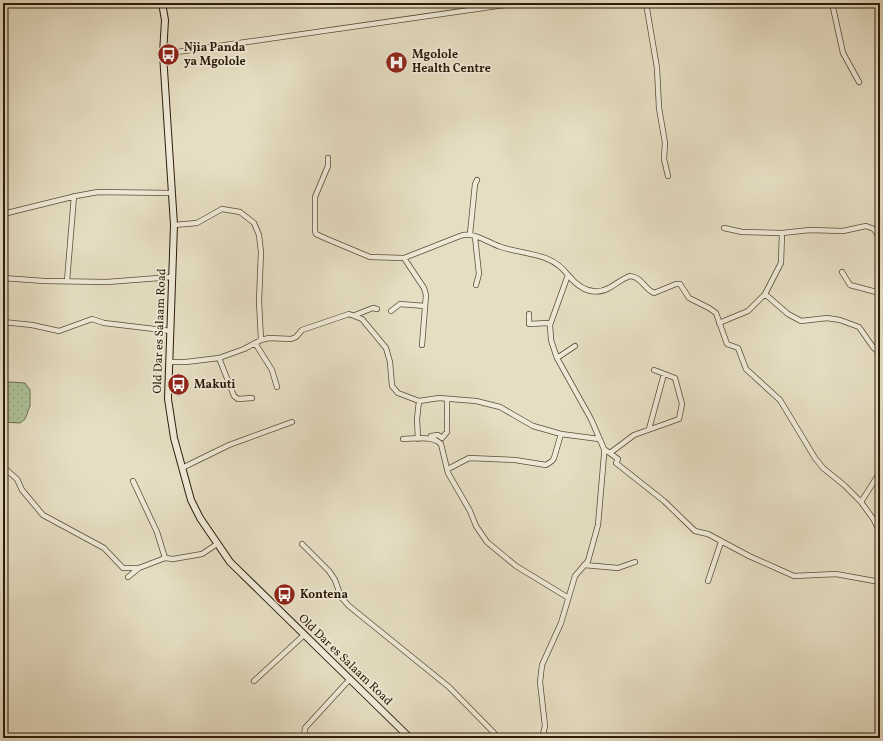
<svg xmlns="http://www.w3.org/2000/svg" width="883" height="741" font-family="Vollkorn,serif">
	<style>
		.park { fill: url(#park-dots); stroke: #6d6e52 }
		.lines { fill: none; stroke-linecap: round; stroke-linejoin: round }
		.street-casing { stroke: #5a4c39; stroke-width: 6 }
		.secondary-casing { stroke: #2c1b0b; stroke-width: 8 }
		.street { stroke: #efead8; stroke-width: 4.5 }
		.secondary { stroke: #efead8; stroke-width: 6 }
		.labels { text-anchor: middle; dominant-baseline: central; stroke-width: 3.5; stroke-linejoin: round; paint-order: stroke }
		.poi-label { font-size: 12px; font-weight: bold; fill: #2c1b0b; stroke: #efead8; text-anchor: start }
		.street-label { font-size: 12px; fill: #2c1b0b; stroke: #efead8 }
	</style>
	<defs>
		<pattern id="park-dots" width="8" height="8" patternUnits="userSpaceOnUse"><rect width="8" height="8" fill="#aec299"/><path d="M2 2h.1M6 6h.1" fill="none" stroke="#96a682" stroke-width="1.8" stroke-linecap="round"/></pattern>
	</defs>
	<rect width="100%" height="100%" fill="#e6dec3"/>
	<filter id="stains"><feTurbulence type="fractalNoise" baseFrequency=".005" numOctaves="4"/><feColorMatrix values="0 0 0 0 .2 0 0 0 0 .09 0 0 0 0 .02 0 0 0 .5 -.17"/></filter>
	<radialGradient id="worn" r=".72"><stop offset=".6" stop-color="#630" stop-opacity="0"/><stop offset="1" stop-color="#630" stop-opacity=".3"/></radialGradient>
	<path class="park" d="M10 382 25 383 30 390V406L25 419 20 423 3 422V383Z"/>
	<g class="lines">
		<defs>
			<path id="street" d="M646 3 657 68 659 108 665 143 664 159 668 176
				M832 3 843 53 859 82
				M163 54 518 3
				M328 158V166L315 197V231L316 234 327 239 370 257 404 258 460 236C474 231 488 243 501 247 525 255 551 252 568 275L550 325 551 340 557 358 591 419 604 449V455L598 525 588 561 575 576 561 623 542 665 540 682 545 726 542 738
				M3 214 76 196 98 192 172 193
				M174 225 197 223 222 209 240 212 254 223 259 235 261 252 259 301 261 340
				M724 228 742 232 782 233
				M470 234 475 184 477 180
				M475 237 479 274 476 285
				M404 258 424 288 426 295 422 345
				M842 272 850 285 880 293
				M568 275C578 287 592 297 609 288 616 284 622 279 630 276 642 277 644 289 654 293L676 284H680L689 298 709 308 716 313 727 344 738 348 746 369 780 400 815 458 823 468 844 485 861 502 874 520 880 533
				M3 278 44 281 107 282 172 277
				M67 281 74 196
				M765 294 788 314 801 321 827 318 840 320 859 327 873 347 880 354
				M391 311 400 304 425 306
				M529 314V324L548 323 550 325
				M355 315 373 308 377 309
				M3 322 32 325 59 331 92 319 104 323 171 331
				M719 323 748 311 765 294 781 263 782 233 810 230 843 231 866 226 874 229 880 239
				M255 343 272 370 277 387
				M219 358 234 396 238 399 252 398
				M557 358 575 346
				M169 362H186L219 358 244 349 261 340 269 338 291 339 296 337 302 330 349 314 362 319 386 348 390 362 392 386 398 393 419 401 439 398 476 401 500 407 533 426 561 434 599 439
				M649 429 664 374
				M431 436 438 435 442 438 447 432V400
				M403 439C414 439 433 435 441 444L448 473 470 511 476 526 487 542 516 566 567 597
				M418 439 417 419 419 401
				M604 449 618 459 616 463 664 501 695 531 708 534 749 556 794 576 836 574 880 582
				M610 453 634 435 679 419 682 404 675 378 654 370
				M3 467 17 479 22 490 43 515 104 548 123 568H139L165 558 173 559 202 554 217 544
				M182 468 229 445 292 422
				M448 469 469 458 515 460 546 465 552 461 554 458 561 434
				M133 481 157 532 165 558
				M861 502 880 472
				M302 544 329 571 335 580 341 597 349 606 449 687 499 738
				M584 565 618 568 635 562
				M128 577 139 568
				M708 581 721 542
				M254 681 304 635
				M304 738 305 728 350 679"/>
			<path id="secondary" d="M162 3 165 20 163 54 174 225 168 399 174 438 191 500 200 518 230 562 410 738"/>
		</defs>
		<use href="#street" class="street-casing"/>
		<use href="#secondary" class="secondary-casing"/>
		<use href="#street" class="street"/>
		<use href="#secondary" class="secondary"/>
	</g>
	<defs>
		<symbol id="bus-disc" viewBox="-11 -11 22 22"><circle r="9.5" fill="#8f2418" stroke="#efead8"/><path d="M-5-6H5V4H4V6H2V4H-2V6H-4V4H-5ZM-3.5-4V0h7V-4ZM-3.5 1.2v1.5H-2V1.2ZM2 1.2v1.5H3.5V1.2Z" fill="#fff"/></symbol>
		<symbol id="hospital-disc" viewBox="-11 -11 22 22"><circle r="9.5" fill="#8f2418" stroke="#efead8"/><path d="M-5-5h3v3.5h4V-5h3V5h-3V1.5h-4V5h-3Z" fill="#fff"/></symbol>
	</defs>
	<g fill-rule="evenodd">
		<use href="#bus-disc" x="156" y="42" width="25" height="25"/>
		<use href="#hospital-disc" x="384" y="50" width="25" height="25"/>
		<use href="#bus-disc" x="166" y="372" width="25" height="25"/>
		<use href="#bus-disc" x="272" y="582" width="25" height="25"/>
	</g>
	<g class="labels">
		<g class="poi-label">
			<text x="184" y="48">Njia Panda<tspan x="184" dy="14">ya Mgolole</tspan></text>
			<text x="412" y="55">Mgolole<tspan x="412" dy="14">Health Centre</tspan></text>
			<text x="194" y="385">Makuti</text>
			<text x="300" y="595">Kontena</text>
		</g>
		<g class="street-label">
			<text transform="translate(160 331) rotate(-88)">Old Dar es Salaam Road</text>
			<text transform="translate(345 660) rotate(44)">Old Dar es Salaam Road</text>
		</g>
	</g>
	<rect width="883" height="741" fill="none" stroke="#e6dec3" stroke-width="16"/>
	<rect x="4" y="4" width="875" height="733" fill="none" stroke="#2c1b0b" stroke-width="2"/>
	<rect x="8" y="8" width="867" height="725" fill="none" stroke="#2c1b0b"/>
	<rect width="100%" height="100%" filter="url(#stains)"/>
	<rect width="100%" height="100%" fill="url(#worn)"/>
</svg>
